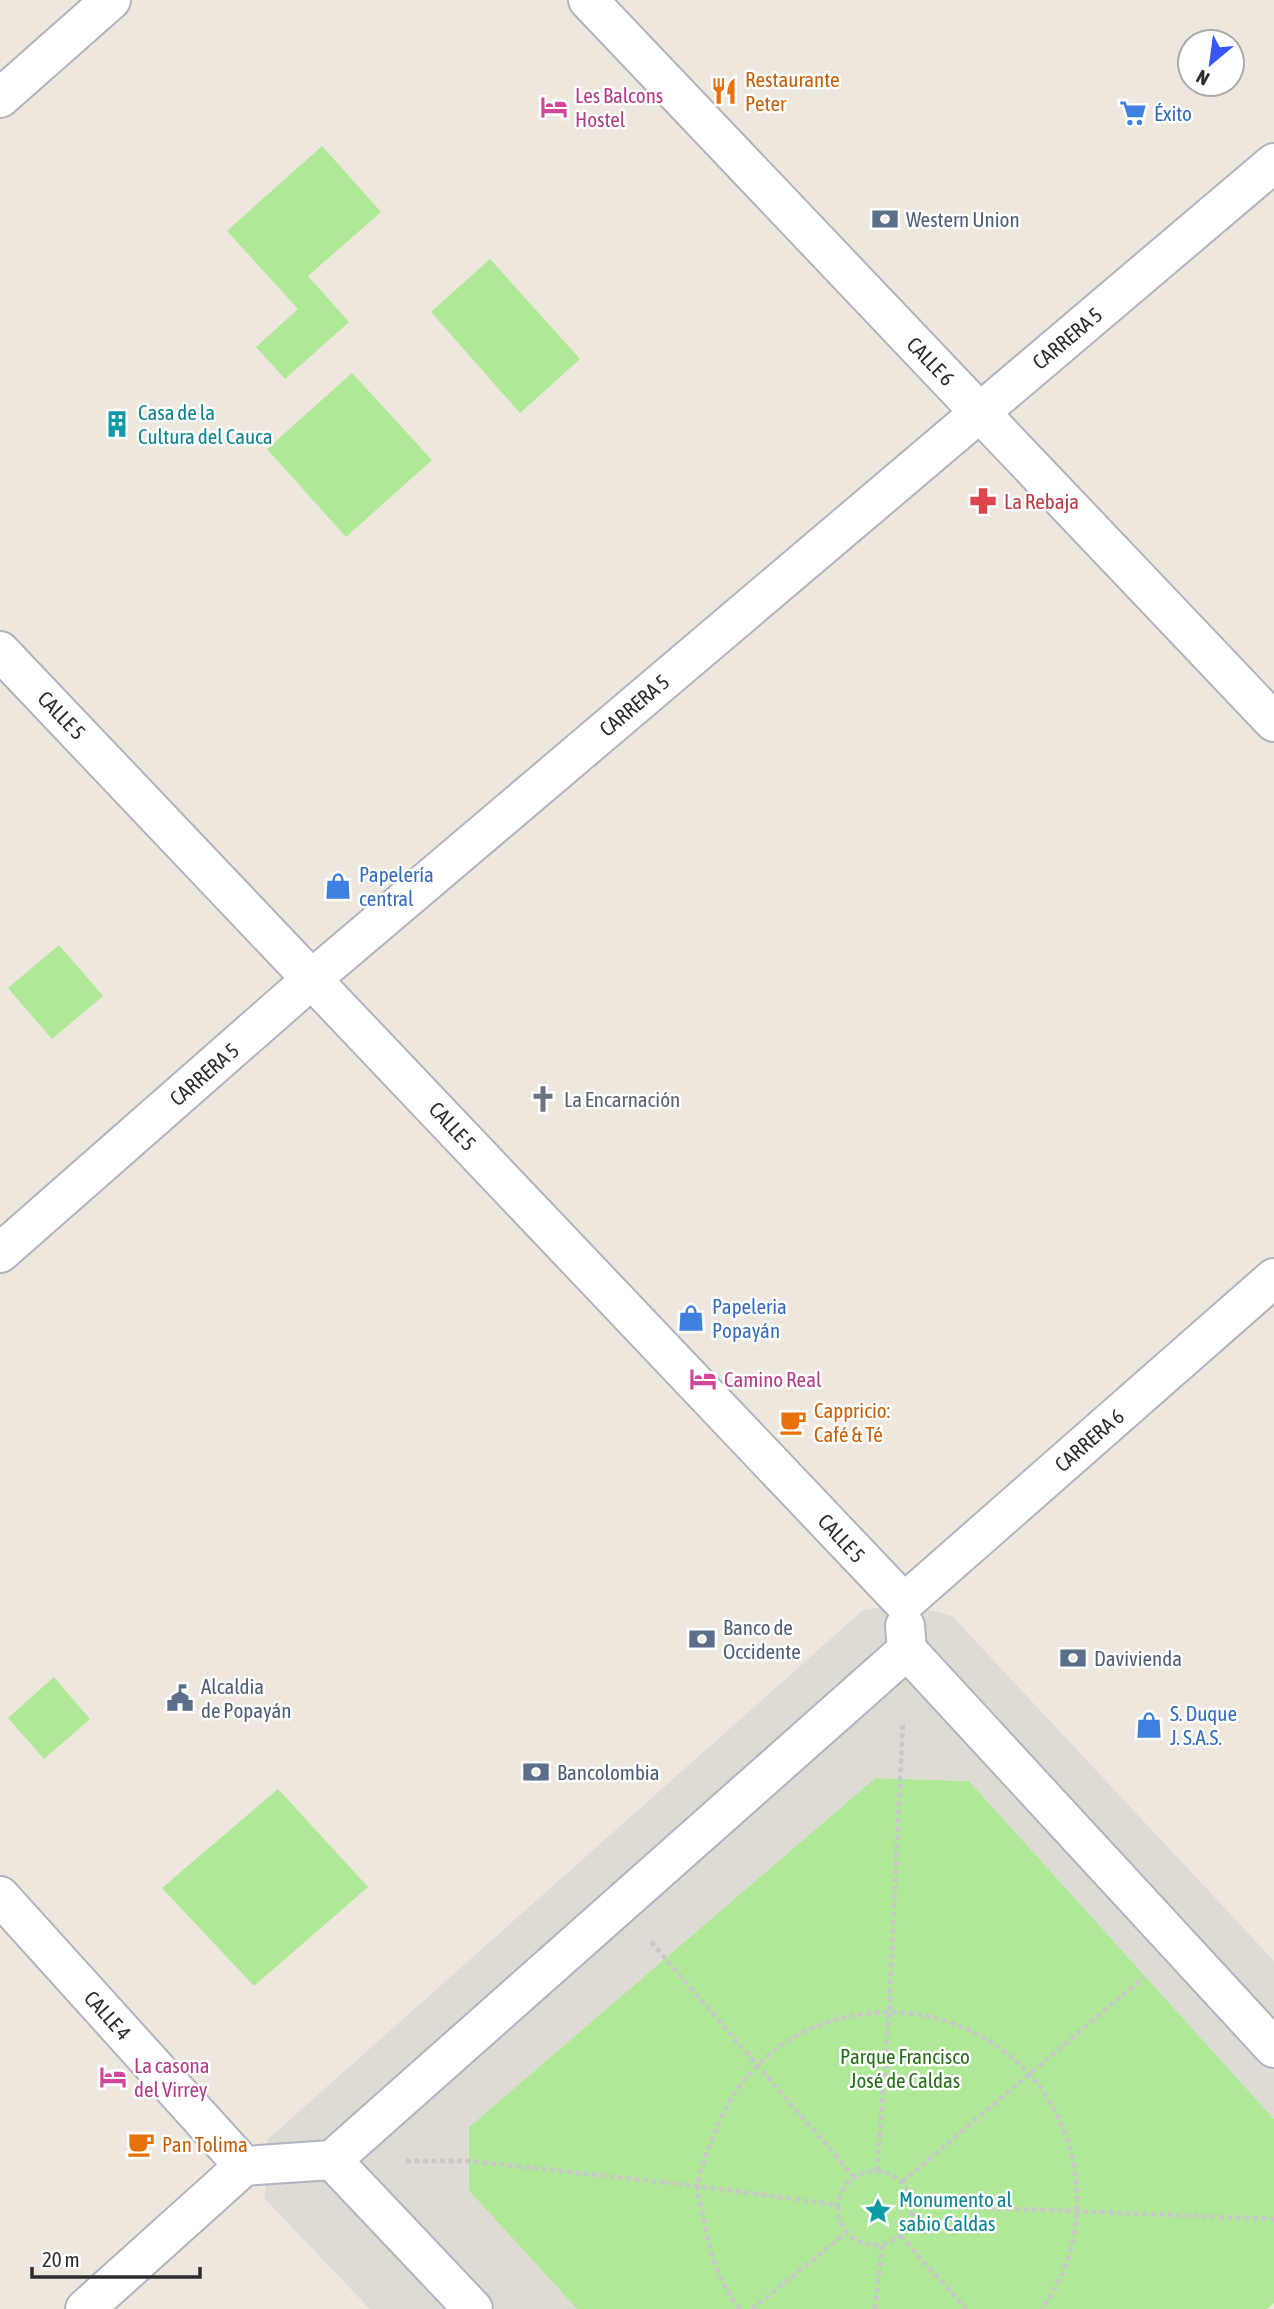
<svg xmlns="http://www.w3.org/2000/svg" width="1274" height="2309" font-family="'Asap Condensed',sans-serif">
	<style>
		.green { fill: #afe896 }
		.plaza { fill: #dedad4 }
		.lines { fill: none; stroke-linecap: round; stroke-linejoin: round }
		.minor-casing { stroke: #b1b3c0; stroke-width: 42 }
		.path { stroke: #c8c8c8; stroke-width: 4.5; stroke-dasharray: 5 3.5; stroke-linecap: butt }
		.minor { stroke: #fff; stroke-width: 38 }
		.labels { text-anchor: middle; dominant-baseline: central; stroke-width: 5; stroke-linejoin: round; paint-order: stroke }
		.food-label { font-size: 21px; fill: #c56008; stroke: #fff; text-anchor: start }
		.hotel-label { font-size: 21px; fill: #b23c85; stroke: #fff; text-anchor: start }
		.shop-label { font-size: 21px; fill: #366cbe; stroke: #fff; text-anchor: start }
		.service-label { font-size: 21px; fill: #4e5e75; stroke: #fff; text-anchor: start }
		.street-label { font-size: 21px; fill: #2c2c2c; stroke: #fff }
		.culture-label { font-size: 21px; fill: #0d838f; stroke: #fff; text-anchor: start }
		.health-label { font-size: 21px; fill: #be3a42; stroke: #fff; text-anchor: start }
		.worship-label { font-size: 21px; fill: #5b616d; stroke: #fff; text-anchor: start }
		.park-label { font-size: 21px; fill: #256e16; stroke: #fff }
	</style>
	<rect width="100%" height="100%" fill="#eee7dd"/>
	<path class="green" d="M322 146 381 212 308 276 349 322 285 379 256 347 298 309 227 231Z
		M490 259 580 359 520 413 431 312Z
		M352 373 432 460 346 537 267 449Z
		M59 945 103 996 52 1039 8 988Z
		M54 1677 90 1719 44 1759 8 1718Z
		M875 1778 969 1781 1274 2119V2303L1267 2309H577L469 2191V2127Z
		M278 1789 368 1887 254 1986 162 1888Z"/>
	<path class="plaza" d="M904 1603 952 1616 1274 1961V2119L969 1781 875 1778 469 2127V2191L577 2309H370L264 2198 272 2156 267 2140 862 1611Z"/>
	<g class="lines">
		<defs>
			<path id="minor" d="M588 0 1274 722
				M0 98 111 0
				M0 651 904 1603
				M0 1253 313 978 1274 163
				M904 1603 1274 1278
				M905 1626 907 1650 1274 2048
				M0 1896 244 2166
				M332 2160 473 2309
				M244 2166 332 2160 907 1650
				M85 2309 244 2166"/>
		</defs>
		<use href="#minor" class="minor-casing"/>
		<path class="path" d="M651 1942 854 2177
			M406 2161H469L697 2186 838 2205
			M838 2208a37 37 0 1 1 74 0a37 37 0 1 1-74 0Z
			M877 2171 889 2012 903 1721
			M902 2182 1144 1977
			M913 2205 1274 2219
			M901 2236 966 2309
			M740 2309C720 2285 709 2251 704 2221 702 2210 696 2196 698 2185 700 2167 709 2147 716 2130 781 1963 1020 1978 1070 2148 1085 2201 1076 2266 1041 2309
			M752 2309 847 2232
			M875 2309 882 2246"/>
		<use href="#minor" class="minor"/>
	</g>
	<defs>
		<symbol id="restaurant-bare" viewBox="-9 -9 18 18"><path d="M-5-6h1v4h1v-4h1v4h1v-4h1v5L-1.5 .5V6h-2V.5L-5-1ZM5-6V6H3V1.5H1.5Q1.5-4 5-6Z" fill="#e8710a" stroke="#fff" stroke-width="2.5" paint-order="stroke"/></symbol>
		<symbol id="hotel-bare" viewBox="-9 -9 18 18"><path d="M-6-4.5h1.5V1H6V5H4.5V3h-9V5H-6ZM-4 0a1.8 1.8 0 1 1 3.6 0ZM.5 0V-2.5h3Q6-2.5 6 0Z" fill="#d1479c" stroke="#fff" stroke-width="2.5" paint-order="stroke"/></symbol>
		<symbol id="supermarket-bare" viewBox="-9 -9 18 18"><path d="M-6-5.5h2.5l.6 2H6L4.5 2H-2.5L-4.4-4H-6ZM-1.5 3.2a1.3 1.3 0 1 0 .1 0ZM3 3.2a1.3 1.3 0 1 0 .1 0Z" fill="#3f7fe0" stroke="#fff" stroke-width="2.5" paint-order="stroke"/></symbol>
		<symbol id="bank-bare" viewBox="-9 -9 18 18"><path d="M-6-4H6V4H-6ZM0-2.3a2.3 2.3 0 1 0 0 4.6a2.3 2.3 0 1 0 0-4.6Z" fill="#5c6f8a" stroke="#fff" stroke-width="2.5" paint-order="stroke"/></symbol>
		<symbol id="building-bare" viewBox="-9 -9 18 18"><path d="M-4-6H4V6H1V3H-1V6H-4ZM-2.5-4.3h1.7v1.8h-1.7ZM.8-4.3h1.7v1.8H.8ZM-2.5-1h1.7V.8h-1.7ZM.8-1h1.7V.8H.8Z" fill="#0f9aa8" stroke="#fff" stroke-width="2.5" paint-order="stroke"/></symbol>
		<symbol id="pharmacy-bare" viewBox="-9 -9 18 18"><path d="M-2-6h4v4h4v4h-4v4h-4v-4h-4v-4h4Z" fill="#e0444e" stroke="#fff" stroke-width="2.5" paint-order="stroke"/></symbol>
		<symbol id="shop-bare" viewBox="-9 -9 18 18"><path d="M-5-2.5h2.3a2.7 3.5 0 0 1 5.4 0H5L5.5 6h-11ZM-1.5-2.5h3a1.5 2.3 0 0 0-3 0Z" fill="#3f7fe0" stroke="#fff" stroke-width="2.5" paint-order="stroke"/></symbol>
		<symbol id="church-bare" viewBox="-9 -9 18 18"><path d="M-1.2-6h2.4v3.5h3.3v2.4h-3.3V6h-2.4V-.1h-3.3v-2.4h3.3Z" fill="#6b7280" stroke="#fff" stroke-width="2.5" paint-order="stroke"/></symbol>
		<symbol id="cafe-bare" viewBox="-9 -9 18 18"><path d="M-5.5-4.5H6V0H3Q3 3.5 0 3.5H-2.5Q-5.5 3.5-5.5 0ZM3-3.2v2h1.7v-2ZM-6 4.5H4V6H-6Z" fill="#e8710a" stroke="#fff" stroke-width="2.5" paint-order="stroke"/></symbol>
		<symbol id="civic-bare" viewBox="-9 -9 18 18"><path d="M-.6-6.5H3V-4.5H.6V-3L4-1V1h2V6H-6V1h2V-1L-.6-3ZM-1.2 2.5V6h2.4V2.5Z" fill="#5c6f8a" stroke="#fff" stroke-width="2.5" paint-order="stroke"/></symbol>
		<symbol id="sight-bare" viewBox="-9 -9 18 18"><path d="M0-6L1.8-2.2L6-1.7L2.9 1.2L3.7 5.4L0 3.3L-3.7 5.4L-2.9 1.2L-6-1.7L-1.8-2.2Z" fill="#0f9aa8" stroke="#fff" stroke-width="2.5" paint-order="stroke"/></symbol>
	</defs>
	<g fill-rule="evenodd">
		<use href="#restaurant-bare" x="705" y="72" width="38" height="38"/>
		<use href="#hotel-bare" x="535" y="88" width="38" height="38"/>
		<use href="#supermarket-bare" x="1114" y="94" width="38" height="38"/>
		<use href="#bank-bare" x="866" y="200" width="38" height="38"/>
		<use href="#building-bare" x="98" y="405" width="38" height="38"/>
		<use href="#pharmacy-bare" x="964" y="482" width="38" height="38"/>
		<use href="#shop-bare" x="319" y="867" width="38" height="38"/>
		<use href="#church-bare" x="524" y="1080" width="38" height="38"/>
		<use href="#shop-bare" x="672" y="1299" width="38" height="38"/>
		<use href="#hotel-bare" x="684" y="1360" width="38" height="38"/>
		<use href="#cafe-bare" x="774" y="1403" width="38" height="38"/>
		<use href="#bank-bare" x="683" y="1620" width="38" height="38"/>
		<use href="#bank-bare" x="1054" y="1639" width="38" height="38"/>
		<use href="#civic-bare" x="161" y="1679" width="38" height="38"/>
		<use href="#shop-bare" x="1130" y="1706" width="38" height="38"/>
		<use href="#bank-bare" x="517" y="1753" width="38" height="38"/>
		<use href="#hotel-bare" x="94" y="2058" width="38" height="38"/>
		<use href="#cafe-bare" x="122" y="2125" width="38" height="38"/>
		<use href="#sight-bare" x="859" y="2192" width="38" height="38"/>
	</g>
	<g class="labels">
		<g class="food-label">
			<text x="745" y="79">Restaurante<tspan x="745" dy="24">Peter</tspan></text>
			<text x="814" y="1410">Cappricio:<tspan x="814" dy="24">Café &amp; Té</tspan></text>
			<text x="162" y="2144">Pan Tolima</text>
		</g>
		<g class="hotel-label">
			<text x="575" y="95">Les Balcons<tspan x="575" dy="24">Hostel</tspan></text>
			<text x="724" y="1379">Camino Real</text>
			<text x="134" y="2065">La casona<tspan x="134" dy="24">del Virrey</tspan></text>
		</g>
		<g class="shop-label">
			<text x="1154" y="113">Éxito</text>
			<text x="359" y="874">Papelería<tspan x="359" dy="24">central</tspan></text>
			<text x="712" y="1306">Papeleria<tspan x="712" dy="24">Popayán</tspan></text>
			<text x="1170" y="1713">S. Duque<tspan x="1170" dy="24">J. S.A.S.</tspan></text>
		</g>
		<g class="service-label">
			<text x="906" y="219">Western Union</text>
			<text x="723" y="1627">Banco de<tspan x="723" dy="24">Occidente</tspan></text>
			<text x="1094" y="1658">Davivienda</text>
			<text x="201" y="1686">Alcaldia<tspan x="201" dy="24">de Popayán</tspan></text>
			<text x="557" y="1772">Bancolombia</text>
		</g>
		<g class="street-label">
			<text transform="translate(1067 338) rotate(-40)">CARRERA 5</text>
			<text transform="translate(931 361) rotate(46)">CALLE 6</text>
			<text transform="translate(634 705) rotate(-40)">CARRERA 5</text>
			<text transform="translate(62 715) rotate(46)">CALLE 5</text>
			<text transform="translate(204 1074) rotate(-41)">CARRERA 5</text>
			<text transform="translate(453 1126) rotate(47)">CALLE 5</text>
			<text transform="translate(1089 1440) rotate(-41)">CARRERA 6</text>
			<text transform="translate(842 1538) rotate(47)">CALLE 5</text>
			<text transform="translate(108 2015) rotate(48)">CALLE 4</text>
		</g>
		<g class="culture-label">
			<text x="138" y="412">Casa de la<tspan x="138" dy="24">Cultura del Cauca</tspan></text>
			<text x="899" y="2199">Monumento al<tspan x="899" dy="24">sabio Caldas</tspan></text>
		</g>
		<g class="health-label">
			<text x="1004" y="501">La Rebaja</text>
		</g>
		<g class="worship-label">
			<text x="564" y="1099">La Encarnación</text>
		</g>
		<g class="park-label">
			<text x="905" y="2056">Parque Francisco<tspan x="905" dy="24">José de Caldas</tspan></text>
		</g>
	</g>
	<g transform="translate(1211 63) rotate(209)"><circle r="33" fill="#ffffff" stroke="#ababab" stroke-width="2"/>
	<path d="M0-5L12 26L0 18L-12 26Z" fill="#3956ff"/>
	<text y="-10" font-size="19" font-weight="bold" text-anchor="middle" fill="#2c2c2c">N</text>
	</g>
	<path d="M32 2267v10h168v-10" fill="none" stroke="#2c2c2c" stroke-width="3.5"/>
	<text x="42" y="2267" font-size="21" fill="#2c2c2c" stroke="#ffffff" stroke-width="5" paint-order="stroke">20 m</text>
</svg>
